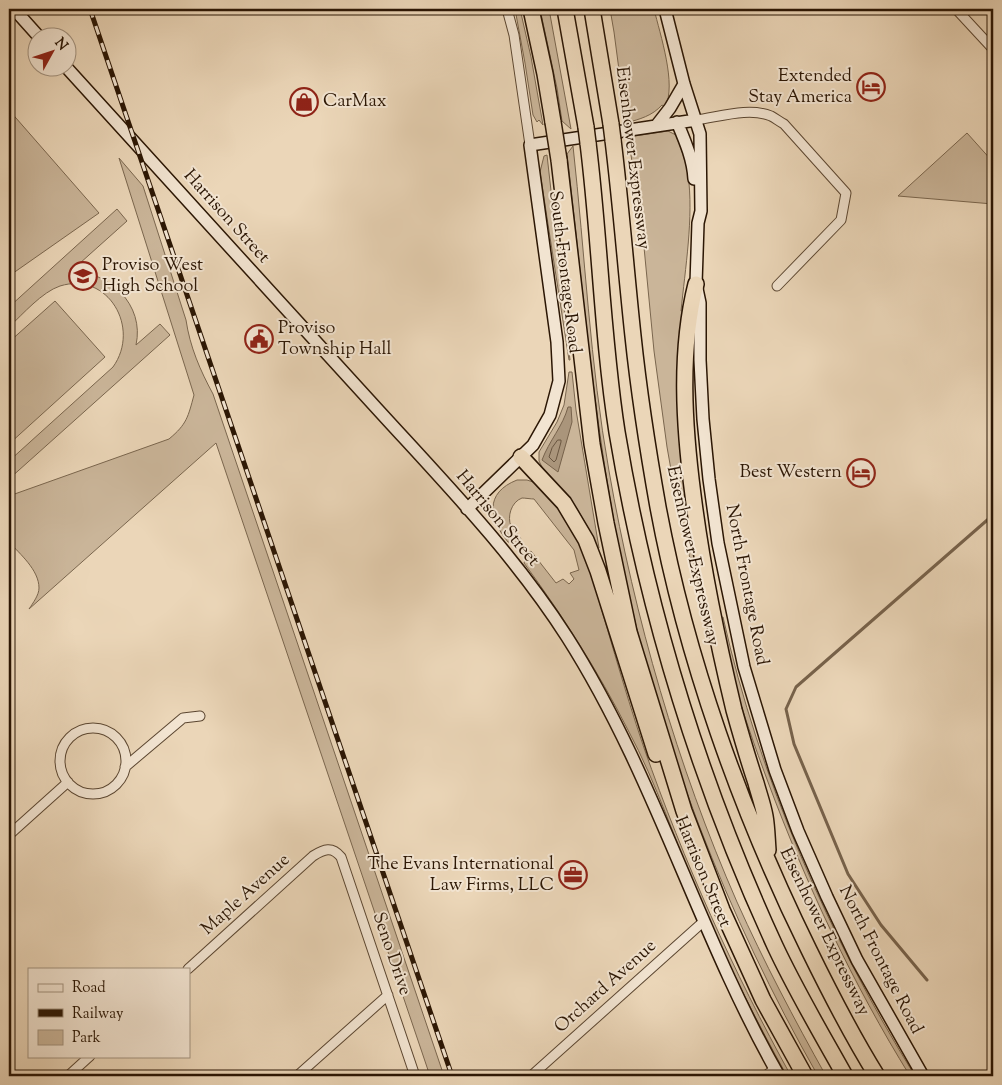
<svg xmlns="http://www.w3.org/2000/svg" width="1002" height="1085" font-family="'Sorts Mill Goudy',serif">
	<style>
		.green { fill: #cab599; stroke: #7a664e }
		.water { fill: #aa957b; stroke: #77624b }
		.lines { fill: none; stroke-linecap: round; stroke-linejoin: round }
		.shore { stroke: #6a5640; stroke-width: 1 }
		.stream { stroke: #77624b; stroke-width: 3 }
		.minor-casing { stroke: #5b4631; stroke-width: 11 }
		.secondary-casing { stroke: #2b1604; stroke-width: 14 }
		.motorway-casing { stroke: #2b1604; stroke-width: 18 }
		.minor { stroke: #f2e4d1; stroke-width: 9 }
		.secondary { stroke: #f2e4d1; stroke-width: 11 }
		.motorway { stroke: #ebd6b8; stroke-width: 15 }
		.rail-casing { stroke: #2b1604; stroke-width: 5 }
		.rail { stroke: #f2e4d1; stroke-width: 3; stroke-dasharray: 9; stroke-linecap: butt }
		.motorway-bridge-casing { stroke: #2b1604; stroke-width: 18; stroke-linecap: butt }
		.motorway-bridge { stroke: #ebd6b8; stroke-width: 15 }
		.labels { text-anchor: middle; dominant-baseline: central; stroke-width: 4; stroke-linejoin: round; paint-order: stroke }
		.poi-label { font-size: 18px; fill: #2b1604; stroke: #f2e4d1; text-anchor: end }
		.street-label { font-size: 18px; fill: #2b1604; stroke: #f2e4d1 }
	</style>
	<rect width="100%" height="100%" fill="#ebd6b8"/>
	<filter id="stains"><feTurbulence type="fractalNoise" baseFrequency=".004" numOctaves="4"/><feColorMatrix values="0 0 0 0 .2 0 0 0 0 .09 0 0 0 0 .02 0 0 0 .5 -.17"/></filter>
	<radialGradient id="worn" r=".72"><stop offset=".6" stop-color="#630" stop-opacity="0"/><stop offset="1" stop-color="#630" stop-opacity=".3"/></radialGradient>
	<path class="green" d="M515 9H520L531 57 543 125 539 120 537 122 533 115 525 63Z
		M540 9H549L571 129 562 121 557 88Z
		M610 9H654C660 34 677 85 665 107L662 105C652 116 640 119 626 123L614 32Z
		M9 110 99 213 9 276Z
		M668 131 676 135C681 148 686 161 688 175 694 216 685 270 681 311H683L681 346 697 565 692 567 676 498 667 447 654 351 641 216 628 137Z
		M967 133 993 162V204L898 196Z
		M573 146C585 254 590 364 609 471 635 619 677 765 737 902 764 962 794 1019 826 1076H818C727 916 657 739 621 558 594 425 583 289 567 154Z
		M547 155 570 360H569L540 172 544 156Z
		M119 158 143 186 186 320C190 347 200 370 213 394L444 1076H430L216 443 29 609C33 603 39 595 39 588 39 570 20 554 9 542V496L169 439C187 424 188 417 194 395Z
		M117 209 127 221 70 272C109 270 145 305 136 345L160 324 170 335 9 479V461L113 367C141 328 108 271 60 286 42 292 23 314 9 327V307Z
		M55 301 105 357 9 444V342Z
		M569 372H572L576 410 599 548 597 549 587 526 576 507 543 469 539 461V452L557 422 564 405Z
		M517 480H527L536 483 560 509 578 538 587 560C606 623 623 686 644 748 684 862 733 971 791 1076H787C755 1019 726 960 700 900 676 843 657 784 628 730 598 671 563 616 524 563L527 554 531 551 556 583 563 579 569 584 574 579 570 573 579 570 574 550 534 499C531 499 525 498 522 498 511 502 507 517 511 526 514 530 518 535 521 539L515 543 508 542C489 519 484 493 517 480Z
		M723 617C759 778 829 937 915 1076H910C853 984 806 884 768 782 755 747 742 711 732 674 728 656 724 637 720 618Z"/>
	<path class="water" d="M568 407H571L572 422 558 472 542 460C549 441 563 426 568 407Z"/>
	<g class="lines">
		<path class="shore" d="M558 440H561V442L556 460 554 462 549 457 552 448Z"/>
		<path class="stream" d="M927 980 881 925 848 874 794 744 786 709 796 687 993 515"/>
		<defs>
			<path id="minor" d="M507 9 514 35 530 145
				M956 9 993 49
				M696 120C719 117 749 107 771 116 775 118 780 122 784 124L846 193 841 220 777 286
				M60 761a33 33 0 1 1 66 0a33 33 0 1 1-66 0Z
				M125 767 183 718 200 716
				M9 835 68 782
				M188 969 313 856C324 849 332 846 341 857L415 1076
				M68 1076 90 1056
				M297 1076 388 995
				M531 1076 703 922
				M765 1076 775 1069"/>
			<path id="secondary" d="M14 9 40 38
				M665 9 684 84 700 134 701 211 698 223 696 284 700 303V360L703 419 709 479 718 543 744 667 775 770 798 831 827 897 857 960 923 1076
				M67 68C167 179 269 290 370 401 439 477 512 551 567 637 655 775 698 934 779 1076
				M677 122C685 141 693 159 694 179
				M656 126 670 108 684 84
				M467 509 533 445 550 415 559 381 557 342 530 145 696 120"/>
			<path id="motorway" d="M531 9 545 74 553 122
				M565 9 586 127
				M592 9 611 124
				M613 140C621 205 626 271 633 336 639 393 648 451 658 507 686 658 741 812 809 950 830 993 852 1036 877 1076
				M588 143C600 239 602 336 617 432 647 611 699 781 775 946 796 991 821 1033 845 1076
				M559 160 592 444 606 523 629 632 684 811 722 910 763 1000 805 1076
				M696 284C679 352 684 426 693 495 702 567 717 639 734 710 741 735 748 759 756 783 759 794 763 805 765 816 767 827 767 838 768 850
				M521 457 564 503 586 540 598 571 656 754"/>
		</defs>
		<use href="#minor" class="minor-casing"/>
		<use href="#secondary" class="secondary-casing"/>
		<use href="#motorway" class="motorway-casing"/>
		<use href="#minor" class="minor"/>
		<use href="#secondary" class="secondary"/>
		<use href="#motorway" class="motorway"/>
		<defs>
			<path id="rail" d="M90 9 452 1076"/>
		</defs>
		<use href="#rail" class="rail-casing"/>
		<use href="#rail" class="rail"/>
		<defs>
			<path id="motorway-bridge" d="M553 122 559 160
				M611 124 613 140
				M586 127 588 143"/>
		</defs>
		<use href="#motorway-bridge" class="motorway-bridge-casing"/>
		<use href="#motorway-bridge" class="motorway-bridge"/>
	</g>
	<defs>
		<symbol id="hotel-ring" viewBox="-11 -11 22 22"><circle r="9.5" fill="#f2e4d1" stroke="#8f2418" stroke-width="1.5"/><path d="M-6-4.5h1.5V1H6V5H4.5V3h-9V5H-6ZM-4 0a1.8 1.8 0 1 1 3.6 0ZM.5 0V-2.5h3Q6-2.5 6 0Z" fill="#8f2418"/></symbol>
		<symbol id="shop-ring" viewBox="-11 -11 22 22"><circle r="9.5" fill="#f2e4d1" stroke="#8f2418" stroke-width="1.5"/><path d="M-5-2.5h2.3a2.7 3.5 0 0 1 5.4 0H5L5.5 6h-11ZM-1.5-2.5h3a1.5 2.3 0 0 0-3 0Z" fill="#8f2418"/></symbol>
		<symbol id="school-ring" viewBox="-11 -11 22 22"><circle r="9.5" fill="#f2e4d1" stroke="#8f2418" stroke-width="1.5"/><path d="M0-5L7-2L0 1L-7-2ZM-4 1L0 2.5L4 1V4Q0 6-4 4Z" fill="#8f2418"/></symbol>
		<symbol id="civic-ring" viewBox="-11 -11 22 22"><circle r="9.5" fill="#f2e4d1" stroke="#8f2418" stroke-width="1.5"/><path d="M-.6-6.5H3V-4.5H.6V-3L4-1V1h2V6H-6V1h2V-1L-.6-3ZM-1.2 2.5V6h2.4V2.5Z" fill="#8f2418"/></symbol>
		<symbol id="office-ring" viewBox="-11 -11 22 22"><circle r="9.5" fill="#f2e4d1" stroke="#8f2418" stroke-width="1.5"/><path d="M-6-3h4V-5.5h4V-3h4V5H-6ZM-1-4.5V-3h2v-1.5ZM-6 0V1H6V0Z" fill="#8f2418"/></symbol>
	</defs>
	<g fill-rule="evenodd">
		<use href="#hotel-ring" x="855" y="71" width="32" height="32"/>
		<use href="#shop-ring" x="288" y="86" width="32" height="32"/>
		<use href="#school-ring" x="67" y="260" width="32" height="32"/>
		<use href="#civic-ring" x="243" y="323" width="32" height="32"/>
		<use href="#hotel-ring" x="845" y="457" width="32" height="32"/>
		<use href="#office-ring" x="557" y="859" width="32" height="32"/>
	</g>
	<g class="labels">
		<g class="poi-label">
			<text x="852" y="77">Extended<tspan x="852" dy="21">Stay America</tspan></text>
			<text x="323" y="102" text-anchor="start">CarMax</text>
			<text x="102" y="266" text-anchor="start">Proviso West<tspan x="102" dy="21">High School</tspan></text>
			<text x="278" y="329" text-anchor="start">Proviso<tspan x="278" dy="21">Township Hall</tspan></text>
			<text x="842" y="473">Best Western</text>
			<text x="554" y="865">The Evans International<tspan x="554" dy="21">Law Firms, LLC</tspan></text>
		</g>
		<g class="street-label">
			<text transform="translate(632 158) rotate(83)">Eisenhower Expressway</text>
			<text transform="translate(226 217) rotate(48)">Harrison Street</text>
			<text transform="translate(564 272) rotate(83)">South Frontage Road</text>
			<text transform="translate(497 519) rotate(50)">Harrison Street</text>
			<text transform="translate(692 556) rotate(77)">Eisenhower Expressway</text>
			<text transform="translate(746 585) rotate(79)">North Frontage Road</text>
			<text transform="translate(702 872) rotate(67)">Harrison Street</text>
			<text transform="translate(246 895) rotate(-42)">Maple Avenue</text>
			<text transform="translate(824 932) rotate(64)">Eisenhower Expressway</text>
			<text transform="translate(391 954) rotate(71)">Seno Drive</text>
			<text transform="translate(880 960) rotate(63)">North Frontage Road</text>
			<text transform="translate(606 987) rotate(-42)">Orchard Avenue</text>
		</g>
	</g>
	<rect width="1002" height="1085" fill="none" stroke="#ebd6b8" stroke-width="30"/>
	<rect x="10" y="10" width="982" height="1065" fill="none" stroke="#2b1604" stroke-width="2.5"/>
	<rect x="15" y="15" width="972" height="1055" fill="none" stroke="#2b1604"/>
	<rect x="28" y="968" width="162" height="90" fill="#f2e4d1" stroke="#a2927f"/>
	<rect x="38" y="984" width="25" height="8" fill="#f2e4d1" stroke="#a2927f"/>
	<text x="72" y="992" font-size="15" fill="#2b1604">Road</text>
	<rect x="38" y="1009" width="25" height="8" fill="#2b1604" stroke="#a2927f"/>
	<text x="72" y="1018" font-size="15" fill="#2b1604">Railway</text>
	<rect x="38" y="1030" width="25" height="15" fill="#cab599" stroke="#a2927f"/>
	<text x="72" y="1042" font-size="15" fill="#2b1604">Park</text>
	<g transform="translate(52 52) rotate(50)"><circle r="24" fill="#f2e4d1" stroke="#a2927f"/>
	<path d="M0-4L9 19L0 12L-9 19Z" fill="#8f2418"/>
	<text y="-8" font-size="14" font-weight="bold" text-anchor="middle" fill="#2b1604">N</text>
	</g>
	<rect width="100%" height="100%" filter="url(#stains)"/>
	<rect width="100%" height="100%" fill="url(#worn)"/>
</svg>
